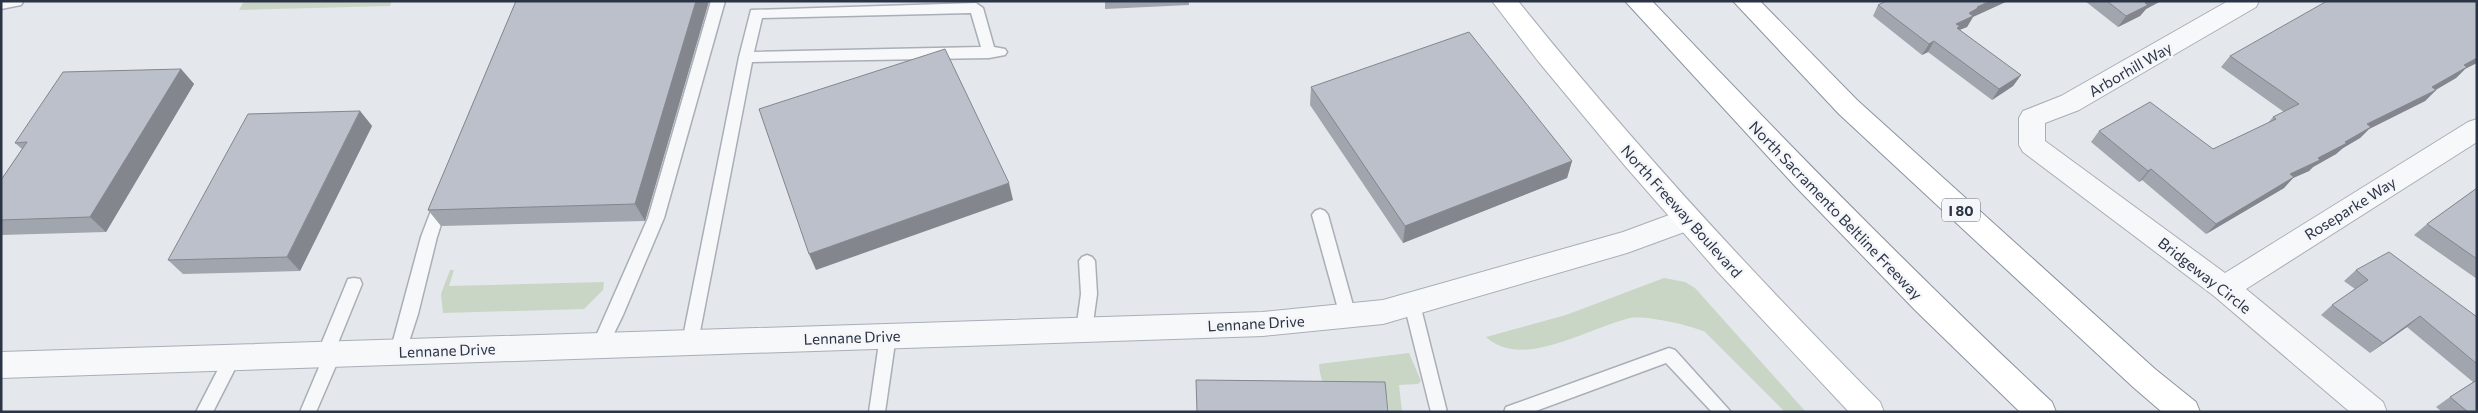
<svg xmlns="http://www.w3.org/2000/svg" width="2478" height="413" font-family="Commissioner,sans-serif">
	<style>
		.green { fill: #c9d6c5 }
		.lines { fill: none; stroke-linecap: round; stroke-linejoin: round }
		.lane-casing { stroke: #a9aeb7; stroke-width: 3 }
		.street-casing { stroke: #a9aeb7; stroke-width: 2 }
		.secondary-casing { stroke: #a9aeb7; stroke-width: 2 }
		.highway-casing { stroke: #8b94a3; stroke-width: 2 }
		.lane { fill: #f7f8fa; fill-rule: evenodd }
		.street { fill: #f7f8fa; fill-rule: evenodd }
		.secondary { fill: #fff; fill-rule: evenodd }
		.highway { fill: #fff; fill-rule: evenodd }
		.wall { fill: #a1a5ae }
		.shaded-wall { fill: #83868d }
		.building { fill: #bbc0ca; stroke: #83868d }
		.labels { text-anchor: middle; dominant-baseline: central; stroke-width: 5; stroke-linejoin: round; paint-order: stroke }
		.shield { fill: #f4f6f9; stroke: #676e7b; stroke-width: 1 }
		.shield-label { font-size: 14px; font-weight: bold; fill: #2b3445 }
		.street-label { font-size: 15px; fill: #2b3445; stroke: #f4f6f9 }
	</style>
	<rect width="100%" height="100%" fill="#e4e7ec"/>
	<path class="green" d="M244 1H392L390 6 239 10Z
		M450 270H454L449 286 604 282 603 290 584 309 443 313 441 294Z
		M1664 278 1685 282 1695 288 1806 412H1785L1705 332C1691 325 1645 315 1630 318 1590 327 1522 371 1486 337L1566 315Z
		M1409 353 1421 381 1418 384 1399 385 1402 412H1389L1387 396H1333C1323 386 1320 378 1319 364Z"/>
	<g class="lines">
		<defs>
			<path id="lane" d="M1 1H22L23 2 21 5 1 9Z
				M711 1H725L664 218 623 315 606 350 600 352 594 350 592 345 648 218Z
				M976 3 983 8 994 47 1005 49 1007 52 1005 55 989 58 752 62 698 342 696 347 690 349 684 347 682 342 739 57 751 10ZM971 13 981 47 754 52 762 18Z
				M442 193 447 195 449 199 437 237 418 314 404 357 398 359 392 357 390 352 421 237 437 195Z
				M1320 209 1325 211 1328 215 1356 316 1354 321 1348 323 1342 321 1340 316 1312 215 1315 211Z
				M1087 255 1092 257 1095 261 1097 294 1092 330 1090 335 1084 337 1078 335 1076 330 1081 294 1079 261 1082 257Z
				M354 278 360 279 362 284 336 348 341 354 316 412H300L322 360 317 354 346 284 348 279Z
				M1412 297 1418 299 1420 304 1447 412H1431L1404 304 1406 299Z
				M888 329 894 331 896 336 885 412H869L880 336 882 331Z
				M1669 348 1675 350 1731 412H1712L1666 363 1533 412H1504L1506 407Z
				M233 350 239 352 241 357 213 412H196L227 352Z"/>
			<path id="street" d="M2228 1H2259L2256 7 2079 110 2045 123V141L2225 273 2468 122 2477 119V142L2246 289 2383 402 2387 412H2350L2214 296 2023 152 2019 145V118L2023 111 2061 96Z
				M1688 208 1698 211 1702 219 1698 227 1627 253 1383 324 1263 336 1 378V352L1263 312 1383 300 1623 232Z"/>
			<path id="secondary" d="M1492 1H1518C1631 142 1753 274 1880 402L1884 412H1849L1717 271 1626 167 1538 61Z"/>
			<path id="highway" d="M1625 1H1652C1782 138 1914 273 2052 402L2056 412H2020L1915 310 1795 186Z
				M1733 1H1760L1857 100 2155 369 2196 402 2200 412H2162L2133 387 1839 114Z"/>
		</defs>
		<use href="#lane" class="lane-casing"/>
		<use href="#street" class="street-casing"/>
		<use href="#secondary" class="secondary-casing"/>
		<use href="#highway" class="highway-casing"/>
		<use href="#lane" class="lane"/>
		<use href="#street" class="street"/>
		<use href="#secondary" class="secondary"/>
		<use href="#highway" class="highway"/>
	</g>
	<path class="wall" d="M516 1H709L645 221 441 226 428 210Z
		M1105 1H1189V5L1105 9Z
		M2085 1H2161L2146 9 2140 16 2118 27Z
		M1878 5 1973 17 1967 27 1959 30 2021 75 2013 86 1992 100 1928 52 1922 55 1873 16Z
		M2230 56 2465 69 2456 78 2436 90 2425 101 2369 129 2360 138 2343 148 2336 154 2313 167 2309 171 2293 178 2284 188 2206 234 2142 180 2139 182 2091 142 2099 131 2213 149 2268 123 2273 117 2284 112 2221 67Z
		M181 69 194 84 106 232 1 235V180L22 149 15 143Z
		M1311 87 1572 161 1567 178 1403 243 1310 105Z
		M360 111 372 126 300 271 183 274 168 260Z
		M2477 188V279L2414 235 2427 224Z
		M2356 270 2477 317V412H2442L2436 407 2450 397 2473 382 2407 327 2370 353 2321 315 2332 305 2355 289 2344 281Z"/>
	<path class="shaded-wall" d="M696 1H709L645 221 635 204Z
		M1990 1H2008L1973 17 1967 27 1957 31 1956 24 1977 7Z
		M2147 1H2161L2146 9 2140 16 2118 27 2126 16Z
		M1934 41 1928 52 1922 55 1929 44Z
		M2477 58V63L2465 69 2456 78 2428 94 2436 90 2425 101 2369 129 2360 138 2343 148 2336 154 2313 167 2309 171 2293 178 2284 188 2206 234 2216 224 2290 174 2318 158 2345 142 2367 124 2432 87 2464 65Z
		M181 69 194 84 106 232 90 217Z
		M2021 75 2013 86 1992 100 1999 89Z
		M360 111 372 126 300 271 287 257Z
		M1572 161 1567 178 1403 243 1405 226Z
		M2151 169 2142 180 2139 182 2148 171Z
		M1009 183 1013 200 816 270 809 254Z
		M2420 316 2407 327 2370 353 2383 343Z"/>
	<path class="building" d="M516 1H696L635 204 428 210Z
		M1886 1H1990L1977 7 1978 8 1969 13 1973 16 1956 24 1960 26 1957 28 2021 75 1999 89 1934 41 1929 44 1878 5Z
		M2107 1H2147L2145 3 2148 5 2126 16Z
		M2327 1H2477V58L2464 65 2467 67 2432 87 2436 90 2367 124 2371 127 2345 142 2347 143 2318 158 2320 160 2290 174 2294 177 2216 224 2151 169 2148 171 2099 131 2150 102 2213 149 2276 119 2273 117 2299 104 2230 56Z
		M1469 32 1572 161 1405 226 1311 87Z
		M945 49 1009 183 809 254 759 109Z
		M181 69 90 217 1 220V180L27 142 15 143 63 72Z
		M360 111 287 257 168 260 248 114Z
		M2477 188V259L2427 224Z
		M2389 252 2477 317V364L2420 316 2383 343 2332 305 2368 280 2356 270Z
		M1196 380 1385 382 1388 412H1197Z
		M2477 380V412H2468L2450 397Z"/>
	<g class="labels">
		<rect class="shield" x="1942" y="198.5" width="38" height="23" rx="4"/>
		<g class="shield-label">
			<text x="1961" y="210">I 80</text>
		</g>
		<g class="street-label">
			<text transform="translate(2130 69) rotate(-30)">Arborhill Way</text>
			<text transform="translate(2350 208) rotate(-32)">Roseparke Way</text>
			<text transform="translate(1836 210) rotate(46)">North Sacramento Beltline Freeway</text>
			<text transform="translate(1682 211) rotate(48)">North Freeway Boulevard</text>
			<text transform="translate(2205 275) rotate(38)">Bridgeway Circle</text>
			<text transform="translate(1256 323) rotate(-3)">Lennane Drive</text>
			<text transform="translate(852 337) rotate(-2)">Lennane Drive</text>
			<text transform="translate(447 350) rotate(-2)">Lennane Drive</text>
		</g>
	</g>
	<rect width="2478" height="413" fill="none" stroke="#2b3445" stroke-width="5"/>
</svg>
